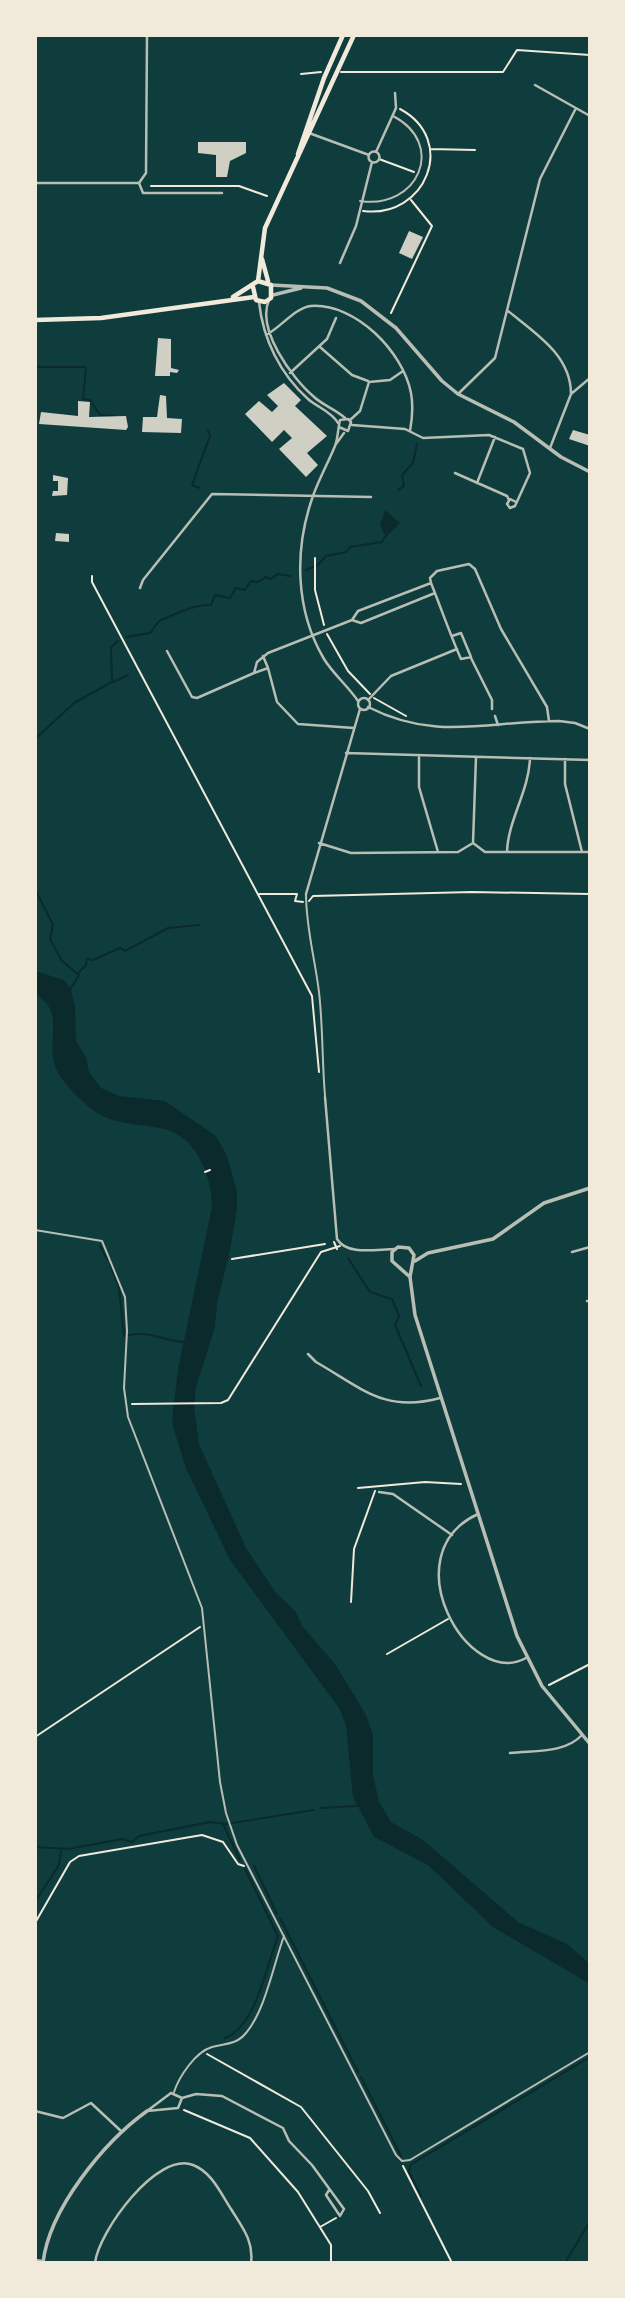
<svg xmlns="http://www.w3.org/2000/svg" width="625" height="2298" font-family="'Exo 2',sans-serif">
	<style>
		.water { fill: #0a2a2b }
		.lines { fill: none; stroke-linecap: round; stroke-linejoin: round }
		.stream { stroke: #0a2a2b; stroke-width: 2 }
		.building { fill: #cfcfc3 }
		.path { stroke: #f1e9da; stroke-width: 2 }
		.service { stroke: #b8beb3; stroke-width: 2 }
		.minor { stroke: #b8beb3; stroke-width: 2.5 }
		.tertiary { stroke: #b8beb3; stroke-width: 3.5 }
		.secondary { stroke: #f1e9da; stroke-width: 4.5 }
	</style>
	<rect width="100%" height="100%" fill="#0f3d3e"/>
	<path class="water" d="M385 510 400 523 386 537 380 525Z
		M35 971 64 980 71 990 75 1006 76 1041 86 1057 89 1072 101 1088 119 1096 165 1101 216 1136 227 1156 237 1192V1209L229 1255 217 1303 215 1327 196 1387 194 1407 199 1444 246 1548 276 1593 295 1611 303 1627 335 1664 366 1715 373 1735V1775L379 1802 391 1822 423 1840 518 1922 567 1944 590 1964V1984L493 1927 428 1865 374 1837 353 1797 346 1725 339 1708 230 1560 186 1468 174 1430 172 1419 178 1369 212 1207C212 1176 196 1134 160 1128 135 1123 111 1125 90 1108 79 1099 64 1084 57 1071 43 1044 68 1012 35 994Z"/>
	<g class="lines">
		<path class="stream" d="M35 367H86L83 399 90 400 100 415 114 416
			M200 488 192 485 210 436 208 430
			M398 490 404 486 402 475 413 463 417 444
			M306 570 318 565 326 556 346 552 350 547 382 542 386 535
			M126 637 150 633C154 629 156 623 161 620 176 614 195 604 211 605L215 595 230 598 236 588 245 590 251 581 258 582 266 577 271 579 278 574 290 576
			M113 682 128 675
			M35 739 74 703 112 682 111 647 118 641
			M35 889 53 925 50 939 62 961 79 975 69 991
			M78 973 86 965 87 959 93 960 120 948 125 951 168 928 199 925
			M100 1246 108 1260
			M348 1258 370 1292 392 1299 399 1316 395 1325 421 1386
			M110 1264 119 1287 124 1336
			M129 1335C151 1331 164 1341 184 1342
			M320 1808 357 1806
			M223 1824 240 1860
			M35 1847 68 1849 122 1839 132 1842 139 1836 210 1822 226 1824 314 1810
			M254 1866 277 1914
			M35 1902 59 1865 61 1851
			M280 1918 358 2072
			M225 2038C255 2028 267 1965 278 1936L245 1869
			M361 2077 401 2156
			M421 2196 409 2172 410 2165 590 2057
			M565 2263 590 2221"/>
	</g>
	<path class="building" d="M198 142H246V153L230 161 227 177H216V155L198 153Z
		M409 231 423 237 412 259 399 253Z
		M158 338 171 339V368L179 370 177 373 170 372V376H155Z
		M284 383 301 400 295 406 327 436 307 453 318 465 306 477 279 449 292 438 284 430 272 442 245 414 259 401 272 412 278 406 267 395Z
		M160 395 166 396 167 418 182 419 181 433 142 432 143 417H157Z
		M78 401 90 402 89 417 126 416 128 427 126 430 39 424 41 412 78 416Z
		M573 430 590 435V446L569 439Z
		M53 475 68 478 67 495 52 496 53 491H58V481H53Z
		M56 533 69 534V542L55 541Z"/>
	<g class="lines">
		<path class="path" d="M341 72H503L517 50 590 55
			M301 74 321 72
			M430 149 475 150
			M379 159 414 172
			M151 186H239L267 196
			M363 211C426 219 458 140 400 109
			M391 313 432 226 411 200
			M315 558V590L324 625
			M92 576V582L312 996 319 1072
			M327 634 348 671 370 694
			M374 698 406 716
			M259 894H297L295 901 303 902
			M309 901 313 896 472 892 590 894
			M205 1172 210 1170
			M334 1242 337 1249
			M232 1259 325 1244
			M132 1404 221 1403 228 1400 321 1252 340 1246
			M358 1488 425 1482 461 1484
			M351 1602 354 1549 375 1491
			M387 1654 448 1619
			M549 1685 590 1664
			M35 1737 200 1627
			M35 1923 70 1862 79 1856 202 1835 223 1842 238 1864 244 1866
			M207 2054 301 2107 368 2191 380 2213
			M184 2110 250 2138 298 2192 331 2245V2263
			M403 2166 452 2263
			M320 2227 336 2218"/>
		<path class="service" d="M360 201C418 210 447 144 393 116
			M306 894C306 928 315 959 319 992 323 1027 322 1061 325 1096
			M35 1230 102 1241 125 1297 127 1331 124 1388 128 1417 202 1608 220 1782 226 1813 237 1845 396 2155 402 2161 410 2160 590 2052
			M174 2092C179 2077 195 2052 212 2047 226 2043 236 2045 246 2033 265 2011 274 1963 284 1936"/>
		<path class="minor" d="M535 85 590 116
			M309 133 369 155
			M368.5 157a5.5 5.5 0 1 1 11 0a5.5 5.5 0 1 1-11 0Z
			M376 152 396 108 395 93
			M35 183H139
			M139 183 146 173 147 35
			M139 183 143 193H222
			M340 263 356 226 372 162
			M269 300C256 329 292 378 313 396 322 405 335 409 345 418
			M259 302C263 339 280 374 308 399 317 407 332 412 338 423
			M508 311C535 333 571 355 571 394
			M266 335C280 328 296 307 311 306 356 303 403 352 411 393 413 404 412 420 410 431
			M320 347 352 375 368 381
			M290 373 327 339 336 318
			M458 394 495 358 540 179 576 108
			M350 420 360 411 369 382 390 380 403 371
			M352 425 405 429 423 438 489 435 523 449 530 473 515 506 510 508 507 504 510 499 516 502
			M339 427 348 431 351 422 348 419 340 420C338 428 338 438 335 446 328 463 319 479 313 496 294 549 295 610 324 659 334 675 348 686 358 701
			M336 444 344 433
			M550 448 571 394 590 378
			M455 473 507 496 509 500
			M477 483 495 437
			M431 583 358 611 352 620 361 623 435 593
			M140 588 143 580 212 494 371 497
			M452 636 461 633 471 657 461 659C450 634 441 608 431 583L430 578 437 571 469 564 475 569 501 629 547 707 549 721
			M167 651 192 697 197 698 254 673 257 662 268 653 352 620
			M263 656 268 668
			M471 658 492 700V709
			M254 673 268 668 277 702 298 724 354 728
			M358 704a6 6 0 1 1 12 0a6 6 0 1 1-12 0Z
			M368 700 391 676 457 649
			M368 707C437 742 487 721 559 721L575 723 590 729
			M495 716 498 725
			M346 753 590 760
			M419 755V787L438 852
			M565 759V784L582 852
			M319 843 351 853 458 852 473 843 485 852H590
			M473 843 476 757
			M507 852C508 820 529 791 530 758
			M306 894 360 709
			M325 1097 337 1239C347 1256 377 1249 395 1249
			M572 1252 590 1247
			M587 1301H590
			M308 1354 316 1362C363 1389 385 1413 440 1398
			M379 1492 393 1494 452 1535
			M478 1514C391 1554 468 1690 526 1658
			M510 1753C534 1750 564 1754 582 1735
			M171 2093 182 2098 178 2108 147 2111Z
			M182 2098 196 2094 222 2096 283 2128 289 2141 312 2165 344 2209 340 2216 326 2195 329 2190
			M35 2111 63 2118 91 2103 121 2131
			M35 2260 43 2261
			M95 2263C99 2231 157 2151 193 2165 212 2172 221 2194 231 2209 242 2227 254 2241 251 2263"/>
		<path class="tertiary" d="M271 285 327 288 361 301 396 328 442 381 458 394 514 422 561 457 590 472
			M273 295 301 288
			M415 1261 428 1253 493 1239 544 1203 590 1188
			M410 1277 392 1261V1252L398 1247 409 1248 414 1255 410 1277 415 1315 517 1636 542 1686 590 1744
			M43 2263C49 2209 104 2142 147 2111"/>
		<path class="secondary" d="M298 154 324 78 343 35
			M262 259 268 281
			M258 281 265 228 354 35
			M253 287 256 300 265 302 271 298V285L258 281
			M233 297 258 281
			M35 320 101 318 254 297"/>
	</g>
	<rect width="625" height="2298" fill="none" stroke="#f1e9da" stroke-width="74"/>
</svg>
